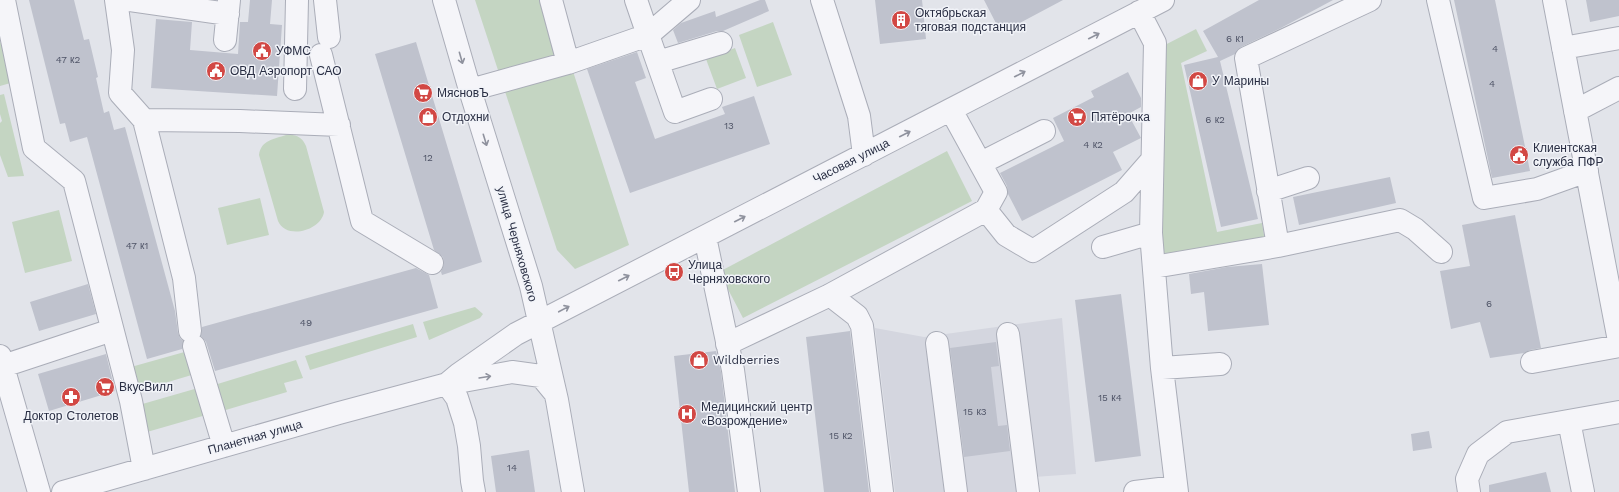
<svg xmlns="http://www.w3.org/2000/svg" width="1619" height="492" font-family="'Work Sans',sans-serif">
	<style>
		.built { fill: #d4d6df }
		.green { fill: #c4d5c2 }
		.building { fill: #bfc2cd }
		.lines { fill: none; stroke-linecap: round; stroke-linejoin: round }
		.minor-casing { stroke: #aaadb8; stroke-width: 24 }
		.minor { stroke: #f5f5f9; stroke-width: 22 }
		.oneway { stroke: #8f929e }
		.labels { text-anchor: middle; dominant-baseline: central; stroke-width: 3; stroke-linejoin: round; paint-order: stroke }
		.number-label { font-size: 10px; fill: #4e5366 }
		.poi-label { font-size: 12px; fill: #292e43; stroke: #f1f3f8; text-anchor: start }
		.street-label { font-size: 12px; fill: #292e43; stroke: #f1f3f8 }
	</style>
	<rect width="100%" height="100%" fill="#e2e4ea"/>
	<path class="built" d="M1062 318 1076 474 1034 477 1019 492H895L875 328 924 337Z"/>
	<path class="green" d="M475 0H550L629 245 575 269 557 250Z
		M773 22 792 75 757 87 739 35Z
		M1196 29 1207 51 1181 63 1217 232 1262 223 1265 241 1164 259 1160 231 1161 47Z
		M0 41 14 82 0 86Z
		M735 48 746 78 717 89 706 59Z
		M4 94 24 176 8 177 0 155V123L2 121 0 114V95Z
		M286 135C296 134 302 137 306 146L324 212C321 231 286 240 278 221L259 155C261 140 274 139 286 135Z
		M947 151 972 201 743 318 719 272Z
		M260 198 269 235 227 245 218 208Z
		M59 210 72 261 25 273 12 222Z
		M475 307 483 314 480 318 429 340 423 322Z
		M413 324 417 337 310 370 305 356Z
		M188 351 195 374 138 391 131 367Z
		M296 360 303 378 284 383 287 392 219 412 211 386Z
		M198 388 206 415 147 432 139 405Z"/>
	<path class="building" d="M29 0H74L84 40 89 39 98 77 96 78 104 113 109 111 114 130 125 127 175 311 178 333 180 338 183 341 182 349 147 359 87 137 70 142 65 123 60 124Z
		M250 0H272L270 24 282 25 277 96 151 88 156 19 192 22 190 50 238 54 240 22H248Z
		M760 0H765L769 11 723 31H717L678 43 673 30 681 23 715 11 716 17Z
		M875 0H922L926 39 880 44Z
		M984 0H1063L1001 33Z
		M1259 0H1333L1281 28 1241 47 1235 54 1220 61 1258 219 1221 227 1184 65 1218 57 1203 31Z
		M1454 0H1495L1530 171 1492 178Z
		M1586 0H1619V16L1590 22Z
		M416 42 482 262 442 275 441 272 444 264 443 257 434 250 375 54Z
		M637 52 646 78 635 82 655 139 725 114 722 107 754 96 770 144 630 193 587 69Z
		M1128 72 1141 98V107L1128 114 1141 138 1113 152 1122 170 1022 221 1008 194 1007 186 1000 173 1064 141 1053 118 1094 97 1091 91Z
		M1390 177 1396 203 1299 225 1293 197Z
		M1515 215 1541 348 1530 350 1524 353 1490 358 1480 322 1451 329 1440 271 1470 266 1462 225Z
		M1262 264 1269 325 1208 331 1204 292 1191 294 1189 274 1227 267Z
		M416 268 429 275 438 308 215 371 206 342 201 336 202 327Z
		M88 284 96 314 39 331 30 302Z
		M1121 294 1141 456 1095 462 1075 300Z
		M850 331 869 492H824L806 337Z
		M996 342 999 366 991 367 998 426 1007 425 1010 451 964 457 950 348Z
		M716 351 721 372 735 492H689L674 356Z
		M106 354 115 391 49 411 38 374Z
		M1429 431 1432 448 1413 451 1411 434Z
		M529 450 535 492H496L491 456Z
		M1546 472 1551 492H1489V485Z"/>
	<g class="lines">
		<defs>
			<path id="minor" d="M4 0 34 148 74 181 131 401 144 469
				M116 0 123 50 120 93 144 120 184 278 190 331
				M130 0 228 14
				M325 0 329 37
				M444 0 470 90 531 286 557 400 573 492
				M551 0 568 63
				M689 0 648 35 675 112 711 99
				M822 0 859 116 864 155
				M1438 0 1484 198 1537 189 1587 171
				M1554 0 1619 341
				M1139 12 1155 43 1151 233 1162 368 1177 492
				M225 40 229 0
				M1563 48 1619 38
				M321 55 362 221 432 263
				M658 62 721 43
				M295 89 297 0
				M470 90 568 63 648 35 636 0
				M951 110 996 192 986 210 1006 235 1033 251 1124 192 1152 160
				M1575 111 1619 88
				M144 120 240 121 339 125
				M981 163 1044 131
				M1268 191 1308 178
				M705 237 733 370 749 492
				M1278 246 1246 58 1370 0
				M1103 247 1151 233
				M1154 267 1278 246 1400 220 1415 229 1441 252
				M830 295 857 316 862 326 882 492
				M1008 334 1028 492
				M937 343 956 492
				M727 344 830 295 986 210
				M194 346 224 446
				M0 356 39 492
				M1532 362 1619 346
				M3 366 112 330
				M1162 368 1220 364
				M447 384 459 374 516 334 1163 0
				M447 384 457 398 465 423 469 446 472 481 474 492
				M1569 421 1583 492
				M63 492 339 413 447 384 512 372 541 376 555 393
				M1135 492 1176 487
				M1469 492 1467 479 1478 454 1507 432 1619 412"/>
		</defs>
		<use href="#minor" class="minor-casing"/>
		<use href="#minor" class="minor"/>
	</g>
	<defs><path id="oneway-shaft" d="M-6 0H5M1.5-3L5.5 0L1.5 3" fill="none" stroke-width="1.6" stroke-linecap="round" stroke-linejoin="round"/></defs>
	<g class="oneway">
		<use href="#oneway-shaft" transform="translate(1094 36) rotate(-27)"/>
		<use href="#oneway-shaft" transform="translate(461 58) rotate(74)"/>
		<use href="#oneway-shaft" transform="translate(1020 74) rotate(-27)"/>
		<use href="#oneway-shaft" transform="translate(905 134) rotate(-27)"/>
		<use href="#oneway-shaft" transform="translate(485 140) rotate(73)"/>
		<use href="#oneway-shaft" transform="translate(740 219) rotate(-27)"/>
		<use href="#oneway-shaft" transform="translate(624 278) rotate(-27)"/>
		<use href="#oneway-shaft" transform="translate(564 309) rotate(-28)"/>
		<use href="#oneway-shaft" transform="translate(485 377) rotate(-9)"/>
	</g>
	<defs>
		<symbol id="building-disc" viewBox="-11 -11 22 22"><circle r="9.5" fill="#d24844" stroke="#f1f3f8"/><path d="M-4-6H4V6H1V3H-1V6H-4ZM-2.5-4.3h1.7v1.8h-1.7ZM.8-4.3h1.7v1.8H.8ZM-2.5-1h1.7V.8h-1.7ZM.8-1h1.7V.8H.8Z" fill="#fff"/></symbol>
		<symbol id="civic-disc" viewBox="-11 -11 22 22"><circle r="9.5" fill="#d24844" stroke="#f1f3f8"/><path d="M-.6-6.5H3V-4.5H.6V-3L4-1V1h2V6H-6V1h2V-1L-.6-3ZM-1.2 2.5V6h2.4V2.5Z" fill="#fff"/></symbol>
		<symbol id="shop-disc" viewBox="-11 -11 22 22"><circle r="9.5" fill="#d24844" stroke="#f1f3f8"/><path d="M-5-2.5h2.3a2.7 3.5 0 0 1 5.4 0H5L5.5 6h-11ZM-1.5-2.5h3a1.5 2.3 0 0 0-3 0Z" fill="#fff"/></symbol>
		<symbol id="supermarket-disc" viewBox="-11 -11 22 22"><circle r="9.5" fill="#d24844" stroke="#f1f3f8"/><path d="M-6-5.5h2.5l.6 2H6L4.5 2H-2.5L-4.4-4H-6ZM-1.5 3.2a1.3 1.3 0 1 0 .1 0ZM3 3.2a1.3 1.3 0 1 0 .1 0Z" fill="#fff"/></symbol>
		<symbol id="bus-disc" viewBox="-11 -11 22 22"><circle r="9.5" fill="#d24844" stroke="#f1f3f8"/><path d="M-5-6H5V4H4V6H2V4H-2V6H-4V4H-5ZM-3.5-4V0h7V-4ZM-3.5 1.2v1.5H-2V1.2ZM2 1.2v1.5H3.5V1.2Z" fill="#fff"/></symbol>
		<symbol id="pharmacy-disc" viewBox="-11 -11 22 22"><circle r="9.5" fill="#d24844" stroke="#f1f3f8"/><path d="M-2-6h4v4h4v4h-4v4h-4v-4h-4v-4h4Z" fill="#fff"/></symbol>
		<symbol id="hospital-disc" viewBox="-11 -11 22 22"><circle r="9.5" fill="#d24844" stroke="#f1f3f8"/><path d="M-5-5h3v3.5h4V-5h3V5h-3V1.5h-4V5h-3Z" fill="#fff"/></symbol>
	</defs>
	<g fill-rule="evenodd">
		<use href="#building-disc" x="890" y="9" width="22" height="22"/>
		<use href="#civic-disc" x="251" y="40" width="22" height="22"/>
		<use href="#civic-disc" x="205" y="60" width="22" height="22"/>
		<use href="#shop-disc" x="1187" y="70" width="22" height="22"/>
		<use href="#supermarket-disc" x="412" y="82" width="22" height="22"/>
		<use href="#shop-disc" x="417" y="106" width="22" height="22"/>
		<use href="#supermarket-disc" x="1066" y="106" width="22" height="22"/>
		<use href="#civic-disc" x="1508" y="144" width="22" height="22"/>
		<use href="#bus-disc" x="663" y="261" width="22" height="22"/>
		<use href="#shop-disc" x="688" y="349" width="22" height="22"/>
		<use href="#supermarket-disc" x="94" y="376" width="22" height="22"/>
		<use href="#pharmacy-disc" x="60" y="386" width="22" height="22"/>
		<use href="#hospital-disc" x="676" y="403" width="22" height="22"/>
	</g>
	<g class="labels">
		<g class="number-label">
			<text x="1235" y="38">6 к1</text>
			<text x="1495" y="48">4</text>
			<text x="68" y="59">47 к2</text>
			<text x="1492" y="83">4</text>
			<text x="1215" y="119">6 к2</text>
			<text x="729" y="125">13</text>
			<text x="1093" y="144">4 к2</text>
			<text x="428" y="157">12</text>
			<text x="137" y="245">47 к1</text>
			<text x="1489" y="303">6</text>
			<text x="306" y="322">49</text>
			<text x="1110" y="397">15 к4</text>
			<text x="975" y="411">15 к3</text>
			<text x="841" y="435">15 к2</text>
			<text x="512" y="467">14</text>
		</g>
		<g class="poi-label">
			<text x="915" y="13">Октябрьская<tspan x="915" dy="14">тяговая подстанция</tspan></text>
			<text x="276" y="51">УФМС</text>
			<text x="230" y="71">ОВД Аэропорт САО</text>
			<text x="1212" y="81">У Марины</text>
			<text x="437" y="93">МясновЪ</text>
			<text x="442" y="117">Отдохни</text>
			<text x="1091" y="117">Пятёрочка</text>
			<text x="1533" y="148">Клиентская<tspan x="1533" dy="14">служба ПФР</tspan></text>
			<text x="688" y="265">Улица<tspan x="688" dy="14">Черняховского</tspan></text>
			<text x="713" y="360">Wildberries</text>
			<text x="119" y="387">ВкусВилл</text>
			<text x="701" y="407">Медицинский центр<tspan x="701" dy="14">«Возрождение»</tspan></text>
			<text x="71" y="416" text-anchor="middle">Доктор Столетов</text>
		</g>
		<g class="street-label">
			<text transform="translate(851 161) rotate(-27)">Часовая улица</text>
			<text transform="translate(517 244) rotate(74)">улица Черняховского</text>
			<text transform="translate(255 437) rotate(-16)">Планетная улица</text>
		</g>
	</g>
</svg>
